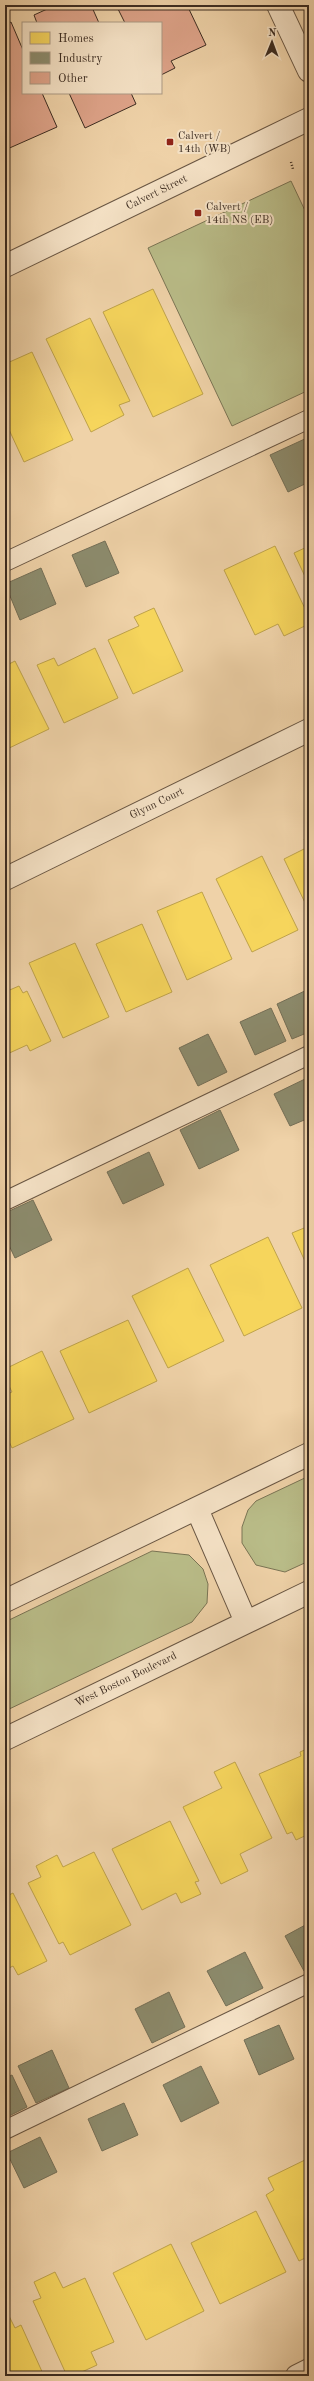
<svg xmlns="http://www.w3.org/2000/svg" width="314" height="2381" font-family="'Old Standard TT',serif">
	<style>
		.green { fill: #b9bc88; stroke: #7a7454 }
		.homes { fill: #f6d55c; stroke: #bea24a }
		.industry { fill: #8c8c6e; stroke: #746f57 }
		.building { fill: #dea389; stroke: #3c2c21 }
		.lines { fill: none; stroke-linecap: round; stroke-linejoin: round }
		.service-casing { stroke: #695643; stroke-width: 20 }
		.minor-casing { stroke: #695643; stroke-width: 24 }
		.tertiary-casing { stroke: #695643; stroke-width: 24 }
		.path { stroke: #3c2c21; stroke-width: 2.5; stroke-dasharray: 1 2; stroke-linecap: butt }
		.service { stroke: #f5e2c6; stroke-width: 18 }
		.minor { stroke: #f5e2c6; stroke-width: 22 }
		.tertiary { stroke: #f5e2c6; stroke-width: 22 }
		.poi-dot { fill: #8f2418; stroke: #f5e2c6; stroke-width: 1.5 }
		.labels { text-anchor: middle; dominant-baseline: central; stroke-width: 4; stroke-linejoin: round; paint-order: stroke }
		.poi-label { font-size: 11px; fill: #3c2c21; stroke: #f5e2c6; text-anchor: start }
		.street-label { font-size: 11px; fill: #3c2c21; stroke: #f5e2c6 }
	</style>
	<rect width="100%" height="100%" fill="#efd2a8"/>
	<filter id="stains"><feTurbulence type="fractalNoise" baseFrequency=".005" numOctaves="4"/><feColorMatrix values="0 0 0 0 .2 0 0 0 0 .09 0 0 0 0 .02 0 0 0 .5 -.17"/></filter>
	<radialGradient id="worn" r=".72"><stop offset=".6" stop-color="#630" stop-opacity="0"/><stop offset="1" stop-color="#630" stop-opacity=".3"/></radialGradient>
	<path class="green" d="M291 181 309 219V390L232 426 148 248Z
		M309 1476V1561L285 1572 256 1565 242 1543V1527L248 1510 256 1501Z
		M152 1551 189 1555 203 1569 208 1584 207 1603 192 1622 5 1711V1622Z"/>
	<path class="homes" d="M153 289 203 394 153 417 103 312Z
		M90 318 130 401 119 405 124 415 91 432 46 339Z
		M32 352 73 440 24 462 5 421V364Z
		M275 546 309 617V624L284 636 278 624 255 635 224 570Z
		M309 546V585L294 553Z
		M154 608 183 671 133 694 108 640 139 626 134 617Z
		M95 648 118 698 64 723 37 665 54 658 58 666Z
		M15 661 49 729 5 750V666Z
		M309 836V911L284 859 308 847 304 839Z
		M262 856 298 930 252 952 216 879Z
		M202 892 232 959 187 980 157 911Z
		M142 924 172 992 126 1012 96 944Z
		M75 943 109 1017 63 1038 29 963Z
		M19 986 23 993 27 991 51 1041 30 1051 27 1045 5 1055V1000L7 999 5 992Z
		M309 1226V1270L292 1233Z
		M268 1237 302 1308 244 1336 210 1265Z
		M188 1268 224 1341 168 1368 132 1296Z
		M128 1320 157 1381 89 1413 60 1351Z
		M42 1351 74 1419 12 1448 5 1433V1395L12 1392 5 1378V1369Z
		M309 1748V1834L296 1840 292 1832 287 1834 259 1774 301 1756 300 1752Z
		M235 1762 272 1838 240 1854 248 1871 221 1884 183 1807 222 1788 214 1772Z
		M170 1821 199 1881 195 1882 201 1894 181 1903 176 1893 142 1910 112 1849Z
		M94 1852 131 1925 70 1955 63 1942 59 1944 28 1883 41 1877 36 1866 57 1855 63 1867Z
		M13 1893 47 1961 18 1975 13 1966 5 1970V1897Z
		M309 2158V2256L299 2261 266 2195 274 2190 268 2178Z
		M256 2211 286 2272 220 2304 191 2243Z
		M171 2244 204 2311 146 2340 113 2273Z
		M55 2272 63 2288 85 2278 114 2342 91 2352 97 2365 73 2376H67L33 2301 41 2298 34 2282Z
		M9 2316 15 2328 21 2325 44 2376H5V2317Z"/>
	<path class="industry" d="M309 437V482L288 492 270 455Z
		M105 541 119 573 86 587 72 555Z
		M41 568 56 604 20 620 5 584Z
		M309 989V1032L292 1039 277 1004Z
		M271 1008 286 1041 255 1055 240 1022Z
		M208 1034 227 1072 198 1086 179 1048Z
		M305 1079 309 1087V1118L290 1126 274 1094Z
		M220 1110 239 1150 199 1169 180 1130Z
		M149 1152 164 1185 123 1204 107 1172Z
		M33 1200 52 1240 15 1258 5 1237V1213Z
		M309 1923V1968L304 1971 285 1936Z
		M245 1952 263 1988 226 2006 207 1971Z
		M169 1992 185 2027 152 2043 135 2009Z
		M279 2025 294 2059 259 2075 244 2040Z
		M52 2050 69 2088 36 2103 18 2066Z
		M201 2066 219 2103 181 2122 163 2085Z
		M12 2075 27 2107 5 2118V2078Z
		M124 2103 138 2135 102 2151 88 2119Z
		M40 2137 57 2172 24 2188 7 2153Z"/>
	<path class="building" d="M56 5H91L99 23H37L34 15Z
		M116 5H187L206 45 171 61 175 68 161 75V23H125Z
		M11 22 23 50V93H42L57 127 5 150V25Z
		M69 93H131L136 104 85 128Z"/>
	<g class="lines">
		<defs>
			<path id="service" d="M5 562 309 419
				M5 1201 309 1055
				M5 2130 309 1983"/>
			<path id="minor" d="M5 879 309 730
				M197 1509 246 1622
				M5 1601 309 1454
				M5 1739 309 1592"/>
			<path id="tertiary" d="M278 5 309 71
				M5 266 309 119
				M297 2376 309 2370"/>
		</defs>
		<use href="#service" class="service-casing"/>
		<use href="#minor" class="minor-casing"/>
		<use href="#tertiary" class="tertiary-casing"/>
		<path class="path" d="M291 162 293 169"/>
		<use href="#service" class="service"/>
		<use href="#minor" class="minor"/>
		<use href="#tertiary" class="tertiary"/>
	</g>
	<g class="poi-dot">
		<rect x="166" y="138" width="8" height="8" rx="2"/>
		<rect x="194" y="209" width="8" height="8" rx="2"/>
	</g>
	<g class="labels">
		<g class="poi-label">
			<text x="178" y="136">Calvert /<tspan x="178" dy="13">14th (WB)</tspan></text>
			<text x="206" y="207">Calvert /<tspan x="206" dy="13">14th NS (EB)</tspan></text>
		</g>
		<g class="street-label">
			<text transform="translate(157 193) rotate(-26)">Calvert Street</text>
			<text transform="translate(157 804) rotate(-26)">Glynn Court</text>
			<text transform="translate(126 1680) rotate(-26)">West Boston Boulevard</text>
		</g>
	</g>
	<rect width="314" height="2381" fill="none" stroke="#efd2a8" stroke-width="20"/>
	<rect x="6" y="6" width="302" height="2369" fill="none" stroke="#3c2c21" stroke-width="2"/>
	<rect x="10" y="10" width="294" height="2361" fill="none" stroke="#3c2c21"/>
	<rect x="22" y="22" width="140" height="72" fill="#f5e2c6" stroke="#ab9984"/>
	<rect x="30" y="32" width="20" height="12" fill="#f6d55c" stroke="#ab9984"/>
	<text x="58" y="42" font-size="12" fill="#3c2c21">Homes</text>
	<rect x="30" y="52" width="20" height="12" fill="#8c8c6e" stroke="#ab9984"/>
	<text x="58" y="62" font-size="12" fill="#3c2c21">Industry</text>
	<rect x="30" y="72" width="20" height="12" fill="#dea389" stroke="#ab9984"/>
	<text x="58" y="82" font-size="12" fill="#3c2c21">Other</text>
	<g transform="translate(272 42) rotate(1)" stroke="#f5e2c6" stroke-width="3" paint-order="stroke">
	<path d="M0-3L7 15L0 10L-7 15Z" fill="#3c2c21"/>
	<text y="-6" font-size="11" font-weight="bold" text-anchor="middle" fill="#3c2c21">N</text>
	</g>
	<rect width="100%" height="100%" filter="url(#stains)"/>
	<rect width="100%" height="100%" fill="url(#worn)"/>
</svg>
